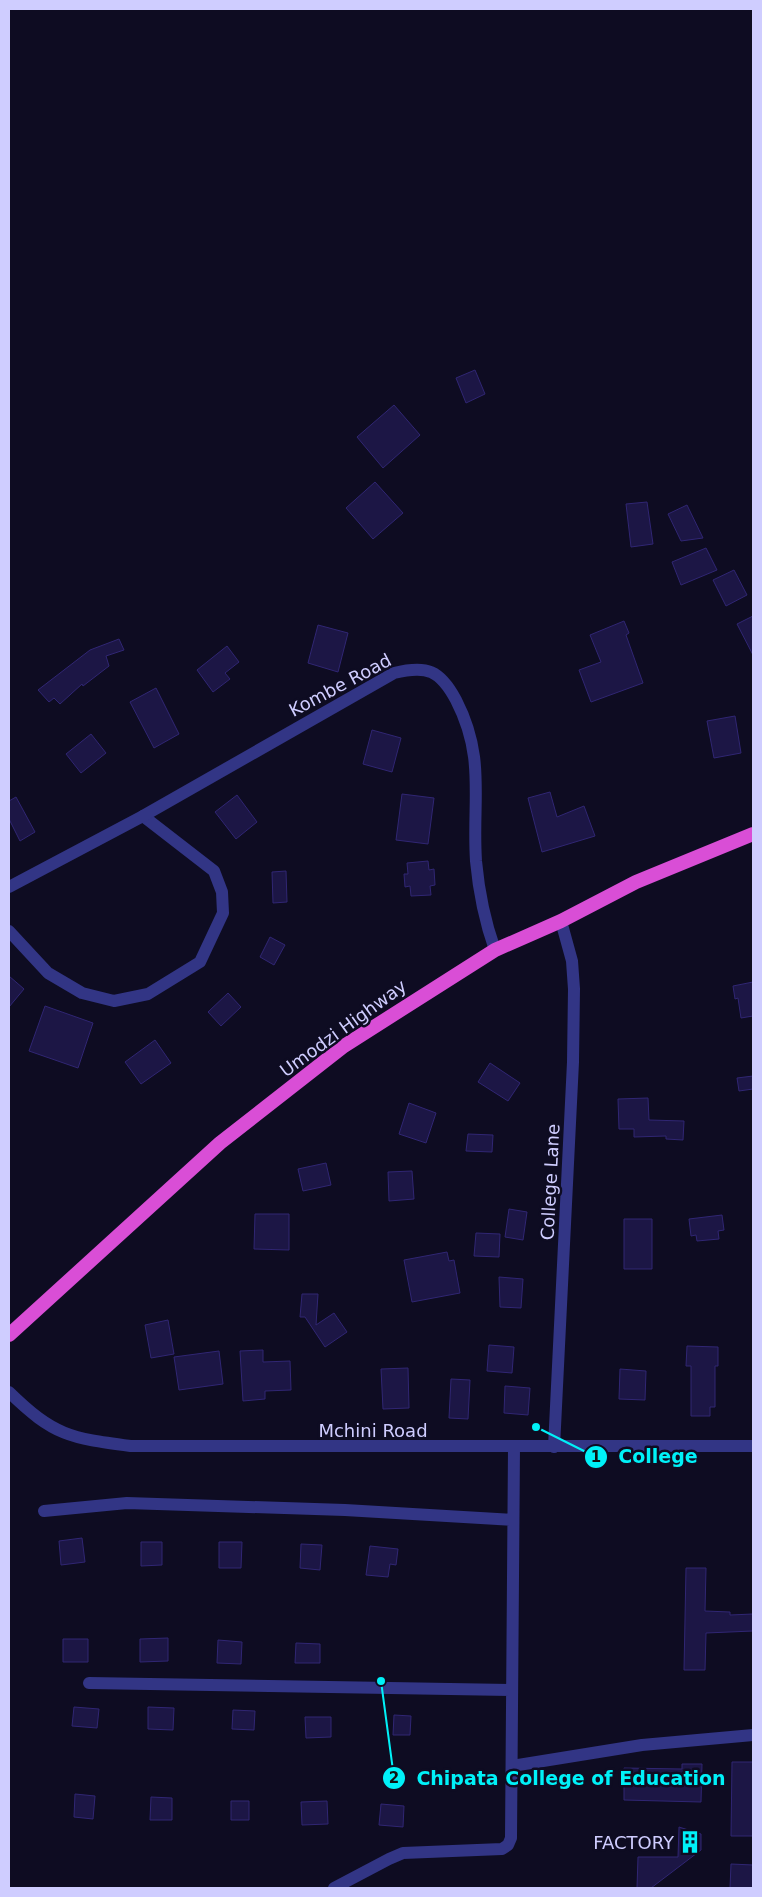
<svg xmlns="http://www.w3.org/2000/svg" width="762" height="1897" font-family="'DejaVu Sans',sans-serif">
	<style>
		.building { fill: #1c1645; stroke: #302673 }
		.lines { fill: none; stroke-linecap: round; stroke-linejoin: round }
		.minor { stroke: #323585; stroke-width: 12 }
		.tertiary { stroke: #323585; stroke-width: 12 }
		.trunk { stroke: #d94ed6; stroke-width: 14 }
		.labels { text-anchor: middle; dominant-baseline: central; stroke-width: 5; stroke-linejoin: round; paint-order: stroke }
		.street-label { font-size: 18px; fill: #cfcdff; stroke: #0e0c22 }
		.poi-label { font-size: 18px; fill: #cfcdff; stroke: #0e0c22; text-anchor: end }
		.leader { fill: none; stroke: #00f1f8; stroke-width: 2 }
		.callout-dot { fill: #00f1f8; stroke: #0e0c22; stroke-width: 2 }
		.mark-label { font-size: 15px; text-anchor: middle; font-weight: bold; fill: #111 }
		.callout-label { font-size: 19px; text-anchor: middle; font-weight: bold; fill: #00f1f8; stroke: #0e0c22; stroke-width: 5; stroke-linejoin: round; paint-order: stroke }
	</style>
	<rect width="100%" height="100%" fill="#0e0c22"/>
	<path class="building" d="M475 370 485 394 466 403 456 378Z
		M394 405 420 435 383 468 357 437Z
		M375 482 403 513 373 539 346 508Z
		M647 502 653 544 631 547 626 504Z
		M687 505 703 538 681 541 668 514Z
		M706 548 717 570 681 585 672 562Z
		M734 570 747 595 726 606 713 580Z
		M753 616V655L737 624Z
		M624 621 629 633 626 635 643 683 591 702 579 670 601 662 590 635Z
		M318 625 348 633 338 672 308 663Z
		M119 639 124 650 106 656 109 666 83 686 82 684 60 704 54 698 49 702 38 690 90 650Z
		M227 646 239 662 225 673 230 679 213 692 197 670Z
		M156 688 179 734 154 748 130 702Z
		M735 716 741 753 714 758 707 721Z
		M372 730 401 738 392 772 363 764Z
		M91 734 106 753 81 773 66 754Z
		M550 792 557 817 584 806 595 836 542 852 528 798Z
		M402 794 434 798 428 844 396 840Z
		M237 795 257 822 236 839 215 812Z
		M16 797 35 832 20 841 9 819V801Z
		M428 861 429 870 434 869 435 885 430 886 431 895 411 896 410 886 405 887 404 874H408L407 863Z
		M286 871 287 902 273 903 272 872Z
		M270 937 285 945 274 965 260 957Z
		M9 976 24 989 9 1007Z
		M753 982V1016L741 1018 738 998 735 999 733 986Z
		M228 993 241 1007 221 1026 208 1012Z
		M45 1006 93 1023 78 1068 29 1051Z
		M155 1040 171 1063 141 1084 125 1062Z
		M490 1063 520 1083 508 1101 478 1082Z
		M753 1076V1089L739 1091 737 1078Z
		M648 1098 649 1120 684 1121 683 1140 666 1139V1136L634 1137V1129H619L618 1099Z
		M409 1103 436 1113 426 1143 399 1134Z
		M468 1134 493 1135 492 1152 466 1151Z
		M326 1163 331 1185 303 1191 298 1169Z
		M412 1171 414 1199 389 1201 388 1172Z
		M509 1209 527 1212 523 1240 505 1237Z
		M255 1214H289V1250L254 1249Z
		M722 1215 724 1230 718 1231 719 1239 697 1241 696 1235 691 1236 689 1219Z
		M624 1219H652V1269H624Z
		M476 1233 500 1234 499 1257 474 1256Z
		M447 1252 449 1261 454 1260 460 1293 412 1302 404 1260Z
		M499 1277 523 1279 521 1308 500 1307Z
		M302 1294H318L316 1325 334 1313 347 1332 325 1347 305 1317H300Z
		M168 1320 174 1354 151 1358 145 1325Z
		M489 1345 514 1347 512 1373 487 1371Z
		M687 1346 718 1347V1366H715V1407H710V1416H691V1366H686Z
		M263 1350V1362L290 1361 291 1390 265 1391V1399L243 1401 240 1351Z
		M219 1351 223 1384 179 1390 174 1357Z
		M408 1368 409 1408 383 1409 381 1369Z
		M620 1369 646 1371 645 1400 619 1399Z
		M451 1379 470 1380 468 1419 449 1418Z
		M505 1386 530 1388 528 1415 504 1413Z
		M82 1538 85 1562 61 1565 59 1541Z
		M141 1542H162V1565L141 1566Z
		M219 1542H242L241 1568H219Z
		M301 1544 322 1545 320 1570 300 1568Z
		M370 1546 398 1549 396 1565 390 1564 388 1577 366 1575Z
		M686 1568H706L705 1611 730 1612V1615L753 1614V1631L706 1633 705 1670H684Z
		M168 1638V1661L140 1662V1639Z
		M63 1639H88V1662H63Z
		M218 1640 242 1642 241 1664 217 1663Z
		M296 1643 320 1644V1663H295Z
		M74 1707 99 1709 97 1728 72 1726Z
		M148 1707 174 1708 173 1730 148 1729Z
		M233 1710 255 1711 254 1730 232 1729Z
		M394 1715 411 1716 410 1735H393Z
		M305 1717H331V1737L306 1738Z
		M732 1762H753V1836H731Z
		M682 1764H702L701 1802 624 1800V1768L682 1769Z
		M75 1794 95 1796 93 1819 74 1817Z
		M151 1797 172 1798V1820H150Z
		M231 1801H249V1820H231Z
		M327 1801 328 1824 302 1825 301 1802Z
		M381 1804 404 1806 403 1827 379 1825Z
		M679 1827 701 1834V1850L651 1888H637L638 1857H678Z
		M731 1864 753 1865V1888H730Z"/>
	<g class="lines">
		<path class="minor" d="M9 931 48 973 82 993 114 1001 148 994 200 962 223 913 222 892 214 871 143 816
			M554 1447 573 1062 574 989 572 961 561 921
			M44 1511 127 1503 345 1510 513 1520
			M89 1683 512 1690
			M512 1766 642 1745 753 1735
			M334 1888 389 1859 403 1853 502 1849 508 1845 511 1838 514 1447"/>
		<path class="tertiary" d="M9 887 143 816 394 673C427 665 440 670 456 700 486 758 472 800 476 861 479 894 484 919 495 950
			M9 1392C54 1436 70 1438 131 1446H753"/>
		<path class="trunk" d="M9 1335 220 1143 344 1046 495 950 561 921 636 882 753 834"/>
	</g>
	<defs>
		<symbol id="building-bare" viewBox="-9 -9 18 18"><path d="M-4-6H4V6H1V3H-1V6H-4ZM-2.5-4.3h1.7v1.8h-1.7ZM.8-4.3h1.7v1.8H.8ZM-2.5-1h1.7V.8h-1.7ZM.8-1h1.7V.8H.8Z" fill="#00f1f8" stroke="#0e0c22" stroke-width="2.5" paint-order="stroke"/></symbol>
	</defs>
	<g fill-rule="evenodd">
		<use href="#building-bare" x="674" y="1826" width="32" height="32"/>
	</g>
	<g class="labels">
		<g class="street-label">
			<text transform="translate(340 685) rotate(-28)">Kombe Road</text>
			<text transform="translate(343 1028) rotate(-36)">Umodzi Highway</text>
			<text transform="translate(550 1182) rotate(-87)">College Lane</text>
			<text x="373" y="1430">Mchini Road</text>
		</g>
		<g class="poi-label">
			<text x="674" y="1842">FACTORY</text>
		</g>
	</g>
	<path class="leader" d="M536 1427L596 1457M381 1681L394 1778"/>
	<g class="callout-dot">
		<circle cx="536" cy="1427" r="5"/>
		<circle cx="381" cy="1681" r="5"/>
		<circle cx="596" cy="1457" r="12"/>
		<circle cx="394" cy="1778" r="12"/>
	</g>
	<g class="mark-label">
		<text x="596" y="1462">1</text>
		<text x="394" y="1783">2</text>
	</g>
	<g class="callout-label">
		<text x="658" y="1463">College</text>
		<text x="571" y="1785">Chipata College of Education</text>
	</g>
	<rect width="762" height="1897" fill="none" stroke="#cfcdff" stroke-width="20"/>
</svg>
